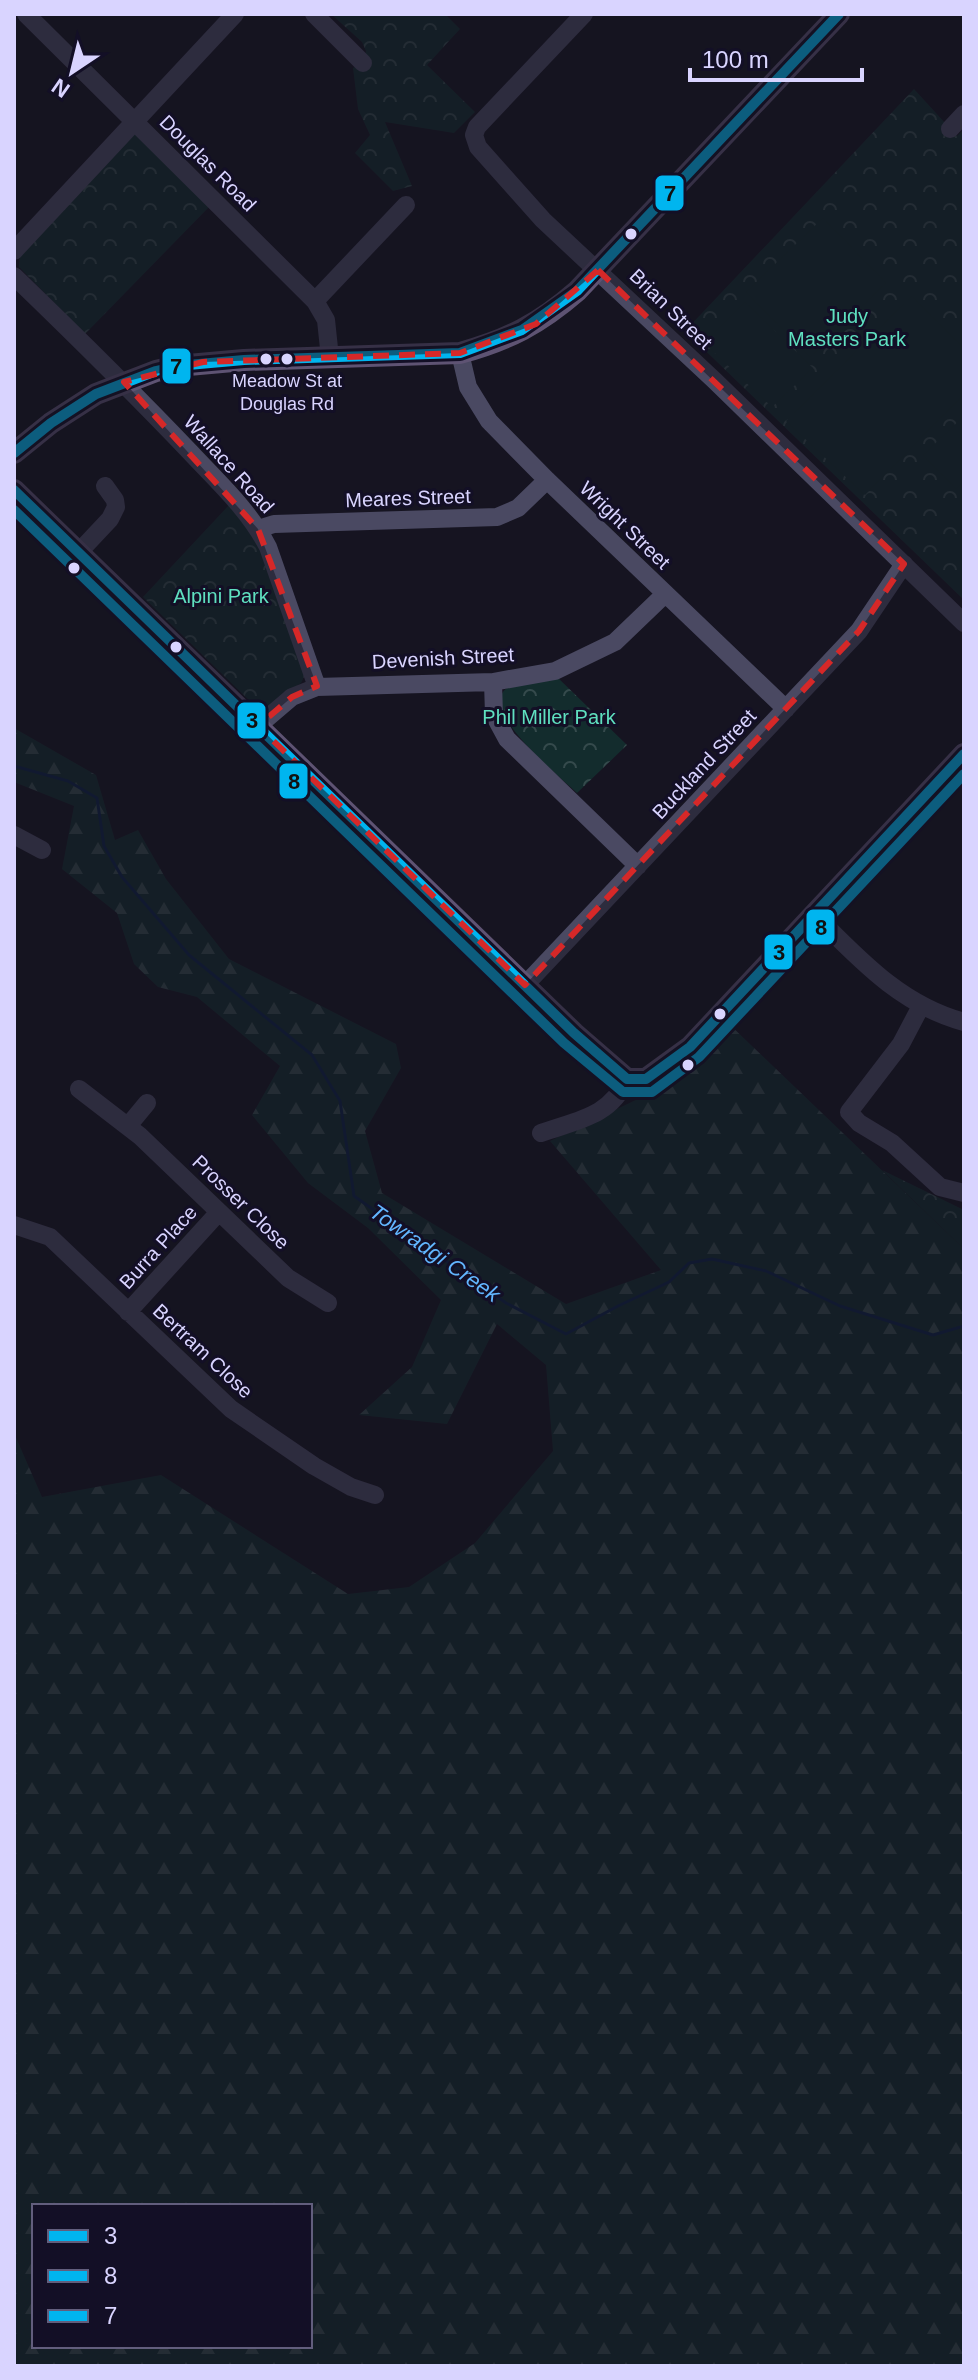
<svg xmlns="http://www.w3.org/2000/svg" width="978" height="2380" font-family="Helvetica,sans-serif">
	<style>
		.forest { fill: url(#forest-firs); fill-rule: evenodd }
		.park { fill: url(#park-crowns) }
		.garden { fill: #132c2d }
		.lines { fill: none; stroke-linecap: round; stroke-linejoin: round }
		.stream { stroke: #0d2144; stroke-width: 3 }
		.minor { stroke: #4a4962; stroke-width: 18 }
		.major { stroke: #5e5373; stroke-width: 22 }
		.bus-1-casing { stroke: #130f26; stroke-width: 16 }
		.bus-2-casing { stroke: #130f26; stroke-width: 16 }
		.bus-3-casing { stroke: #130f26; stroke-width: 16 }
		.bus-1 { stroke: #00b5ef; stroke-width: 10 }
		.bus-2 { stroke: #00b5ef; stroke-width: 10 }
		.bus-3 { stroke: #00b5ef; stroke-width: 10 }
		.marked { fill: none; stroke: #d62828; stroke-width: 6; stroke-dasharray: 16 10; stroke-linejoin: round }
		.bus-dot { fill: #d9d4ff; stroke: #130f26; stroke-width: 3 }
		.labels { text-anchor: middle; dominant-baseline: central; stroke-width: 6; stroke-linejoin: round; paint-order: stroke }
		.bus-label { font-size: 18px; fill: #d9d4ff; stroke: #130f26 }
		.street-label { font-size: 20px; fill: #d9d4ff; stroke: #130f26 }
		.park-label { font-size: 20px; fill: #5fe0c0; stroke: #130f26 }
		.water-label { font-size: 22px; font-style: italic; fill: #62b6ff; stroke: #130f26 }
		.line-badge { stroke: #130f26; stroke-width: 3 }
		.pale-badge-label { font-size: 22px; text-anchor: middle; font-weight: bold; fill: #111 }
	</style>
	<defs>
		<pattern id="forest-firs" width="22" height="20" patternUnits="userSpaceOnUse" patternTransform="scale(2)"><rect width="22" height="20" fill="#132c2d"/><path d="M5 1l3.5 6h-7zM16 11l3.5 6h-7z" fill="#354a4c"/></pattern>
		<pattern id="park-crowns" width="20" height="18" patternUnits="userSpaceOnUse" patternTransform="scale(2)"><rect width="20" height="18" fill="#132c2d"/><path d="M2 6a3 3 0 1 1 6 0M12 15a3 3 0 1 1 6 0" fill="none" stroke="#354a4c"/></pattern>
	</defs>
	<rect width="100%" height="100%" fill="#161421"/>
	<path class="forest" d="M14 728 96 775 115 840 138 830 166 879 229 959 396 1044 401 1068 365 1131 382 1193 566 1304 661 1270 550 1141 642 1097 685 1063 728 1023 964 1249V2366H14V1433L42 1497 161 1475 348 1594 409 1587 475 1543 553 1451 546 1365 497 1324 447 1424 359 1415 412 1367 441 1300 368 1228 308 1183 252 1115 280 1066 197 997 158 987 134 964 117 913 62 869 74 806 14 782ZM34 2206H310V2346H34Z"/>
	<path class="park" d="M331 14H445L460 29 427 65 475 112 454 133 385 122 412 186 393 191 355 153 370 135 358 109 353 68 363 63 366 51 362 42Z
		M914 89 957 136 964 129V600L685 331Z
		M135 131 210 206 85 334 19 267 20 252Z
		M230 504C271 553 285 615 305 675L301 683 266 708 254 705 143 597Z
		M556 676 627 745 577 793C560 777 486 717 503 692 509 682 544 678 556 676Z
		M882 1170 964 1210V1249Z"/>
	<path class="garden" d="M823 218 886 283 810 357 746 292Z
		M912 296 964 349V394L865 495 786 421Z
		M745 302 813 368 772 407 704 343Z
		M964 416V481L956 489 923 455Z"/>
	<g class="lines">
		<path class="stream" d="M14 766 68 781 97 798 104 846 122 877 189 955 312 1055 340 1101 354 1196 506 1303 566 1334 618 1306 669 1282 689 1263 712 1259 766 1271 840 1306 933 1335 964 1326"/>
		<path class="minor" d="M26 14 315 301 326 320 330 358
			M314 14 363 63
			M584 14 477 127 474 135 478 147 543 220 714 380 964 623
			M950 129 964 114
			M14 251 235 14
			M14 276C74 334 133 392 191 453 219 483 249 510 268 547L317 687
			M315 301 406 205
			M460 353 468 387 489 421 547 480 786 709
			M258 529 274 524 497 517 518 508 547 480
			M79 552 110 519 116 507 115 500 105 486
			M493 682 494 715 507 739 638 866
			M258 726 292 697 317 687 493 682 555 671 615 642 665 594
			M14 835 42 850
			M815 915C860 960 901 1005 964 1022
			M525 985 859 631 904 564
			M921 1006 901 1044 849 1112 859 1123 892 1143 940 1187 964 1193
			M79 1089 140 1136 288 1278 328 1303
			M128 1126 147 1103
			M541 1133C577 1120 610 1117 627 1079
			M14 1225 50 1237 231 1409 314 1466 351 1487 375 1495
			M128 1312 219 1212"/>
		<path class="major" d="M14 453 51 423 96 394 156 371 177 366 244 360 460 353C508 340 539 324 577 291L839 14
			M14 490 574 1033 627 1079H646L690 1047 964 754"/>
		<defs>
			<path id="bus-1" d="M14 490 574 1033 627 1079H646L690 1047 964 754"/>
			<path id="bus-2" d="M14 510 564 1043 623 1092H652L699 1057 964 774"/>
			<path id="bus-3" d="M14 453 51 423 96 394 156 371 177 366 244 360 460 353 522 330 577 291 839 14"/>
		</defs>
		<use href="#bus-1" class="bus-1-casing"/>
		<use href="#bus-2" class="bus-2-casing"/>
		<use href="#bus-3" class="bus-3-casing"/>
		<use href="#bus-1" class="bus-1"/>
		<use href="#bus-2" class="bus-2"/>
		<use href="#bus-3" class="bus-3"/>
	</g>
	<path d="M0 0H978V2380H0ZM598 270 904 564 859 631 525 985 258 726 292 697 317 686 258 529 124 382 203 362 460 353 536 324Z" fill="#161421" fill-opacity=".55" fill-rule="evenodd"/>
	<path class="marked" d="M598 270 904 564 859 631 525 985 258 726 292 697 317 686 258 529 124 382 203 362 460 353 536 324Z"/>
	<g class="bus-dot">
		<circle cx="631" cy="234" r="7"/>
		<circle cx="266" cy="359" r="7"/>
		<circle cx="287" cy="359" r="7"/>
		<circle cx="74" cy="568" r="7"/>
		<circle cx="176" cy="647" r="7"/>
		<circle cx="720" cy="1014" r="7"/>
		<circle cx="688" cy="1065" r="7"/>
	</g>
	<g class="labels">
		<g class="bus-label">
			<text x="287" y="381">Meadow St at<tspan x="287" dy="23">Douglas Rd</tspan></text>
		</g>
		<g class="street-label">
			<text transform="translate(208 163) rotate(45)">Douglas Road</text>
			<text transform="translate(671 309) rotate(44)">Brian Street</text>
			<text transform="translate(229 464) rotate(48)">Wallace Road</text>
			<text transform="translate(408 498) rotate(-2)">Meares Street</text>
			<text transform="translate(625 525) rotate(44)">Wright Street</text>
			<text transform="translate(443 658) rotate(-3)">Devenish Street</text>
			<text transform="translate(704 764) rotate(-47)">Buckland Street</text>
			<text transform="translate(241 1202) rotate(44)">Prosser Close</text>
			<text transform="translate(158 1247) rotate(-48)">Burra Place</text>
			<text transform="translate(203 1351) rotate(43)">Bertram Close</text>
		</g>
		<g class="park-label">
			<text x="847" y="316">Judy<tspan x="847" dy="23">Masters Park</tspan></text>
			<text x="221" y="596">Alpini Park</text>
			<text x="549" y="717">Phil Miller Park</text>
		</g>
		<g class="water-label">
			<text transform="translate(435 1253) rotate(35)">Towradgi Creek</text>
		</g>
	</g>
	<g class="line-badge">
		<rect x="654" y="174" width="31" height="38" rx="8" fill="#00b5ef"/>
		<rect x="161" y="347" width="31" height="38" rx="8" fill="#00b5ef"/>
		<rect x="236" y="701" width="31" height="39" rx="8" fill="#00b5ef"/>
		<rect x="278" y="762" width="31" height="38" rx="8" fill="#00b5ef"/>
		<rect x="805" y="908" width="31" height="38" rx="8" fill="#00b5ef"/>
		<rect x="763" y="933" width="31" height="38" rx="8" fill="#00b5ef"/>
	</g>
	<g class="pale-badge-label">
		<text x="670" y="201">7</text>
		<text x="176" y="374">7</text>
		<text x="252" y="728">3</text>
		<text x="294" y="789">8</text>
		<text x="821" y="935">8</text>
		<text x="779" y="960">3</text>
	</g>
	<rect width="978" height="2380" fill="none" stroke="#d9d4ff" stroke-width="32"/>
	<rect x="32" y="2204" width="280" height="144" fill="#130f26" stroke="#625e7d" stroke-width="2"/>
	<rect x="48" y="2230" width="40" height="12" fill="#00b5ef" stroke="#625e7d" stroke-width="2"/>
	<text x="104" y="2244" font-size="24" fill="#d9d4ff">3</text>
	<rect x="48" y="2270" width="40" height="12" fill="#00b5ef" stroke="#625e7d" stroke-width="2"/>
	<text x="104" y="2284" font-size="24" fill="#d9d4ff">8</text>
	<rect x="48" y="2310" width="40" height="12" fill="#00b5ef" stroke="#625e7d" stroke-width="2"/>
	<text x="104" y="2324" font-size="24" fill="#d9d4ff">7</text>
	<g transform="translate(72 72) rotate(215)" stroke="#130f26" stroke-width="6" paint-order="stroke">
	<path d="M0-6L14 30L0 20L-14 30Z" fill="#d9d4ff"/>
	<text y="-12" font-size="22" font-weight="bold" text-anchor="middle" fill="#d9d4ff">N</text>
	</g>
	<path d="M690 68v12h172v-12" fill="none" stroke="#d9d4ff" stroke-width="4"/>
	<text x="702" y="68" font-size="24" fill="#d9d4ff" stroke="#130f26" stroke-width="6" paint-order="stroke">100 m</text>
</svg>
